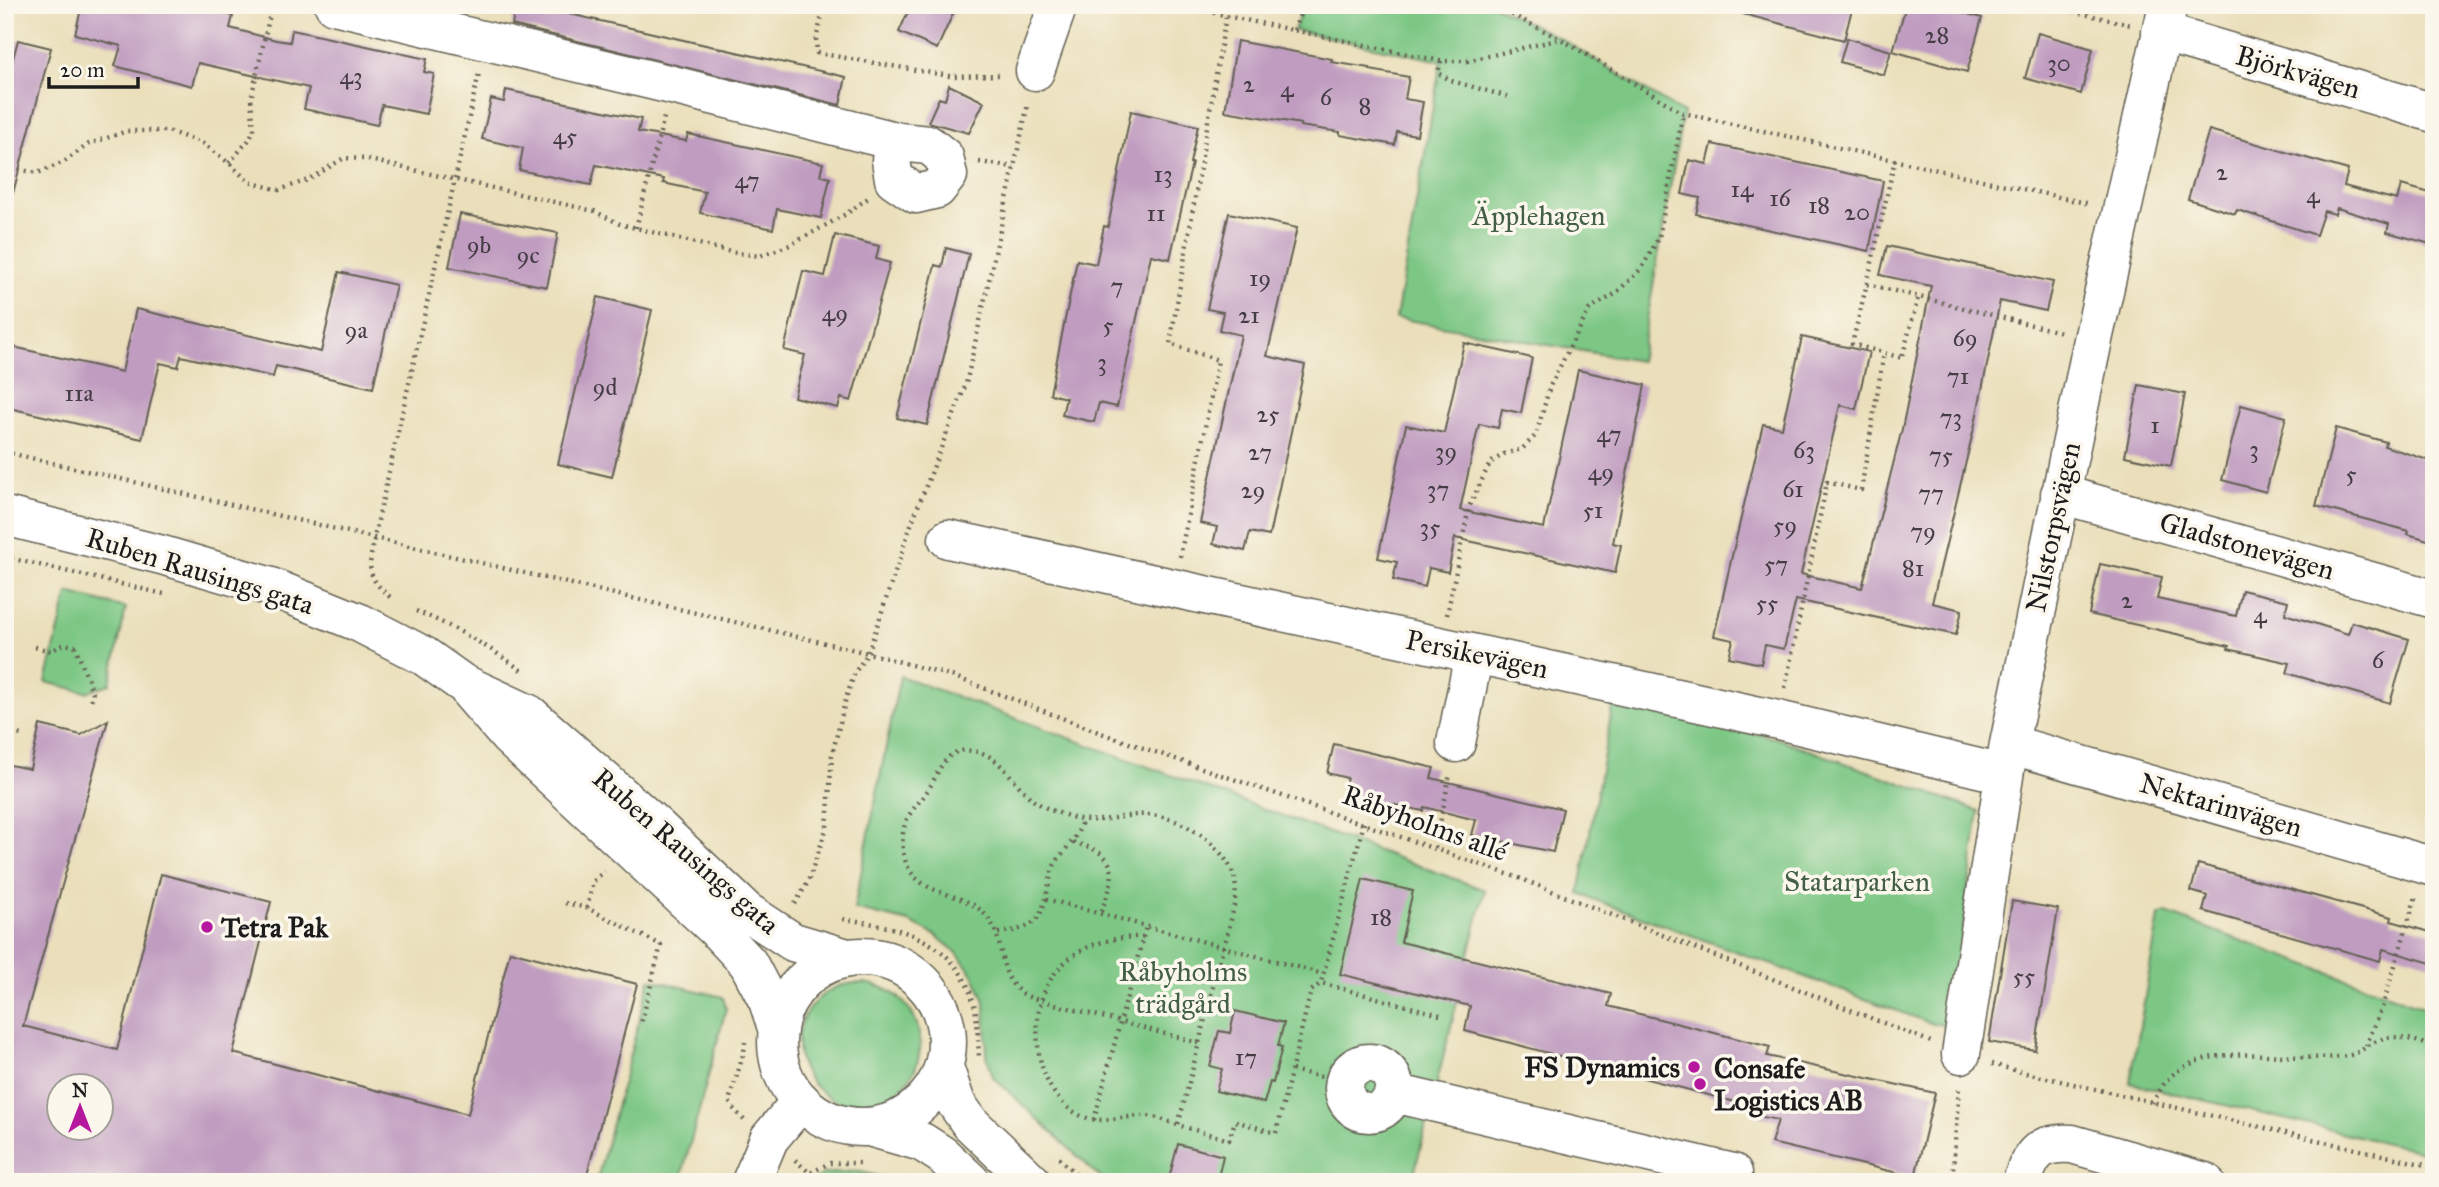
<svg xmlns="http://www.w3.org/2000/svg" width="2439" height="1187" font-family="'IM FELL Great Primer',serif">
	<style>
		.green { fill: #7dc785; stroke: #4c7250; stroke-width: 2 }
		.building { fill: #bf9cc0; fill-rule: evenodd }
		.lines { fill: none; stroke-linecap: round; stroke-linejoin: round }
		.minor-casing { stroke: #646053; stroke-width: 41 }
		.major-casing { stroke: #646053; stroke-width: 41 }
		.path { stroke: #646053; stroke-width: 4.5; stroke-dasharray: 2 5; stroke-linecap: butt }
		.minor { stroke: #fff; stroke-width: 38 }
		.major { stroke: #fff; stroke-width: 38 }
		.poi-dot { fill: #b5179e; stroke: #fbf7ec; stroke-width: 2.5 }
		.labels { text-anchor: middle; dominant-baseline: central; stroke-width: 7; stroke-linejoin: round; paint-order: stroke }
		.number-label { font-size: 24px; fill: #453c45 }
		.street-label { font-size: 28px; fill: #1c1c1c; stroke: #fbf7ec }
		.park-label { font-size: 28px; fill: #436046; stroke: #fbf7ec }
		.poi-label { font-size: 28px; font-weight: bold; fill: #1c1c1c; stroke: #fbf7ec; text-anchor: start }
	</style>
	<rect width="100%" height="100%" fill="#fbf7ec"/>
	<filter id="ink" filterUnits="userSpaceOnUse"><feTurbulence type="fractalNoise" baseFrequency=".0143" numOctaves="2"/><feDisplacementMap in="SourceGraphic" scale="14" xChannelSelector="R" yChannelSelector="G"/><feConvolveMatrix kernelMatrix="1 2 1 2 8 2 1 2 1" color-interpolation-filters="sRGB"/></filter>
	<filter id="wash" filterUnits="userSpaceOnUse"><feTurbulence type="fractalNoise" baseFrequency=".00686" numOctaves="4" result="noise"/><feDisplacementMap in="SourceGraphic" scale="28" xChannelSelector="R" yChannelSelector="G"/><feGaussianBlur stdDeviation="1.57" result="paint"/><feColorMatrix in="noise" values="0 0 0 0 0 0 0 0 0 0 0 0 0 0 0 0 0 1.4 0 .05"/><feComposite in="paint" operator="in"/></filter>
	<g filter="url(#wash)">
		<rect width="100%" height="100%" fill="#eadfba"/>
		<path class="green" d="M1304 5H1493L1561 39 1683 113 1640 361 1396 318 1441 61 1294 30Z
			M68 593 126 608 110 684 86 692 46 682Z
			M900 676 1485 890 1412 1182H1105L993 1077 987 1056 985 1001 974 976 956 952 935 935 909 922 854 909Z
			M1613 703 1776 738 1979 811 1950 1024H1933L1579 894Z
			M2166 913 2434 1011V1154L2130 1083 2159 916Z
			M650 979 723 997 726 1009 680 1182H604L597 1180Z
			M798 1044a61 61 0 1 1 122 0a61 61 0 1 1-122 0Z
			M857 1171 904 1182H812L823 1174Z"/>
		<g id="blocks">
			<path class="building" d="M82 5H191L233 16 230 28 276 40 290 42 292 30 427 59 424 72 434 74 426 114 382 105 377 125 304 109 309 88 198 63 192 86 115 66 121 46 75 34Z
				M516 5H530L846 77 840 105 512 25Z
				M911 5H957L937 49 899 32Z
				M1744 5H1853L1844 40 1743 14Z
				M1906 5H1936L1982 18 1967 72 1893 51Z
				M2038 33 2093 49 2081 94 2025 78Z
				M1847 38 1891 51 1884 75 1840 62Z
				M18 40 51 48 13 193 5 192V88Z
				M1237 41 1332 59 1331 62 1370 68V70L1409 77 1405 99 1423 102 1417 135 1397 132 1395 145 1340 135V132L1300 126 1301 124 1225 111Z
				M949 85 984 102 969 133 928 122 939 98 945 100Z
				M506 90 641 119 638 132 686 141 688 134 823 163 820 175 830 178 821 218 777 209 773 229 700 213 705 192 663 183 664 179 596 165 591 185 519 170 523 148 482 139 491 99 504 102Z
				M1131 111 1198 126 1190 163H1192L1170 259 1151 255 1117 407 1099 403 1094 422 1062 415 1066 398 1050 394 1077 260 1096 264 1104 226 1108 227Z
				M2209 130 2348 170 2344 186 2397 200 2401 185 2434 194V245L2387 232 2389 224 2337 208 2335 214 2324 211 2316 235 2237 210 2235 214 2188 199Z
				M1712 144 1883 181 1869 251 1696 214 1700 198 1682 194 1689 160 1707 164Z
				M1229 213 1297 228 1267 356 1305 365 1269 536 1250 532 1245 551 1213 544 1217 527 1200 523 1241 335 1219 330 1223 312 1207 309Z
				M460 214 558 233 547 287 449 267Z
				M835 235 879 246 876 259 890 263 851 401 841 398 838 408 794 397 805 355 784 350 803 271 825 276Z
				M1887 246 2053 282 2046 311 2000 301 1975 424 1932 603 1962 610 1956 635 1796 600 1784 649 1765 645 1761 664 1729 657 1733 640 1714 636 1732 556 1763 424 1782 428 1802 337 1869 352 1856 409 1840 405 1801 574 1862 588 1902 429 1931 286 1880 275Z
				M946 248 969 254 927 425 897 418 935 265 942 267Z
				M339 272 396 285 373 388 276 366 273 377 181 356 178 367 160 363 142 439 5 407V345L122 372 136 309 321 352Z
				M598 297 652 310 612 477 558 464Z
				M1464 343 1532 358 1521 413 1502 409 1498 428 1479 424 1460 510 1544 528 1578 370 1645 385 1613 543 1621 545 1615 573 1455 538 1448 572 1429 568 1425 587 1393 580 1397 562 1378 558 1406 425 1444 433Z
				M2139 385 2185 394 2171 466 2125 456Z
				M2241 405 2286 417 2266 492 2222 480Z
				M2336 428 2386 442 2384 446 2434 462V542L2408 534 2409 531 2316 506Z
				M2100 564 2162 577 2157 599 2236 616 2242 590 2288 601 2285 614 2348 634 2352 622 2409 639 2390 703 2287 673 2290 663 2228 649 2229 646 2089 614Z
				M108 720 23 1026 117 1050 161 874 271 902 233 1053 468 1114 510 951 637 984 585 1182H374L353 1176 352 1182H5V764L30 769 40 725 81 735ZM60 1086H102V1128H60Z
				M1334 744 1434 768 1431 778 1563 809 1553 852 1472 835 1476 820 1424 807 1423 811 1391 804V805L1343 793 1347 778 1327 773Z
				M2198 864 2392 917 2391 921 2434 933V964L2383 949 2380 961 2203 911 2207 896 2191 891Z
				M1363 879 1413 891 1401 942 1611 994 1608 1006 1770 1047 1767 1056 1935 1093 1915 1177 1771 1143 1778 1120 1753 1115 1754 1107 1465 1031 1470 1006 1340 974Z
				M2012 901 2058 909 2035 1050 1989 1042Z
				M1235 1011 1284 1023 1278 1046 1282 1047 1273 1083 1270 1082 1264 1103 1216 1091 1222 1069 1210 1066 1219 1031 1230 1033Z
				M1178 1144 1223 1156 1217 1182H1168Z"/>
		</g>
	</g>
	<g filter="url(#ink)">
		<use href="#blocks" fill-opacity="0" stroke="#646053" stroke-width="2"/>
		<g class="lines">
			<defs>
				<path id="minor" d="M334 5 672 85 899 142 929 145 944 157 948 175 937 189 916 194 894 179 891 160 899 142
					M2161 32 2434 113
					M1035 71 1058 5
					M2060 494 2434 599
					M948 539 1778 720 2003 774
					M1456 743 1474 654
					M2009 744 2434 867
					M1961 1054 2009 744 2093 340 2168 5
					M1344 1088a25 25 0 1 1 50 0a25 25 0 1 1-50 0Z
					M1394 1093 1733 1173 1731 1182
					M751 1182 769 1139 801 1101
					M2022 1182C2031 1152 2040 1142 2072 1144L2205 1182"/>
				<path id="major" d="M5 516 162 555 271 587 360 623 424 656 462 683 529 714 655 825 746 911 793 942 847 958
					M470 692 509 737 715 928 748 963 768 1001 778 1031
					M777 1042a85 85 0 1 1 170 0a85 85 0 1 1-170 0Z
					M944 1067 956 1103 970 1123 1032 1182
					M869 1127 922 1142 942 1155 971 1182"/>
			</defs>
			<use href="#minor" class="minor-casing"/>
			<use href="#major" class="major-casing"/>
			<path class="path" d="M825 5 816 39 817 53 950 76 1002 75
				M1186 5 1226 16 1441 61H1467L1561 39 1683 113 2090 204
				M1493 5 1560 39
				M2046 5 2131 25
				M1294 30 1304 5
				M1441 61 1438 73 1452 81 1509 97
				M1895 159 1871 267 1852 344 1902 358 1918 298
				M979 162 1014 167
				M229 163 248 141 254 130 251 99 272 5
				M5 167 38 173 64 162 89 144 127 131H168L202 143 229 163 249 182 279 190 308 180 344 158 365 159 594 211 620 224 731 252 759 256 790 245 846 214 868 198
				M636 228 664 117
				M1867 284 2060 332
				M5 452 868 653 955 677 1109 736 1519 878 1931 1042
				M5 557 168 595
				M1180 557 1218 360 1170 344 1226 16
				M390 597C365 576 369 567 374 538L479 73
				M416 611C453 626 488 646 521 670
				M1447 615 1469 507 1490 463 1504 454 1522 449 1536 435 1550 386 1589 310 1615 294 1642 268 1659 237 1683 113
				M35 647 51 651 64 644 75 646 93 693 91 701
				M1785 688 1827 482 1861 490 1884 353
				M5 731 21 735
				M1364 823 1321 983 1444 1016
				M1073 843C1119 852 1118 875 1100 913
				M1435 848 1450 774
				M1046 899 1323 974
				M565 903 587 908 661 945 641 1024
				M795 904 808 882 827 827 832 755 846 698 855 672 868 653 912 522 966 384 1028 104
				M587 908 593 882 604 871
				M843 919C901 927 956 939 974 1004 978 1021 978 1041 979 1058
				M998 933C1033 929 1041 923 1048 888 1050 881 1051 873 1054 866 1063 849 1078 840 1082 820
				M1143 937C1071 936 1028 980 1039 1053 1042 1072 1050 1092 1065 1105 1092 1129 1111 1117 1141 1116 1154 1115 1166 1121 1178 1125
				M1199 1043 1032 998C989 982 1013 934 978 908 954 891 921 895 907 865 902 854 901 836 905 824 909 812 919 803 926 793 939 775 943 746 973 751 1000 754 1013 783 1033 800 1043 808 1059 813 1071 817 1103 826 1121 813 1150 815 1182 817 1221 844 1233 873 1236 880 1236 891 1235 899 1232 922 1224 944 1218 966 1205 1019 1192 1072 1178 1125L1229 1140 1235 1121 1276 1133 1311 991 1321 983
				M2366 1046 2383 1005 2416 896
				M1992 1064 2017 1071 2434 1167
				M1292 1070 1344 1082
				M2152 1103C2158 1094 2163 1083 2171 1076 2214 1039 2287 1062 2338 1057 2358 1056 2360 1049 2377 1041 2395 1032 2416 1041 2434 1047
				M744 1120 732 1107 729 1101 744 1052 745 1042
				M1094 1120 1146 926
				M1059 1158 1084 1182
				M795 1160 810 1173 830 1163H863
				M1950 1182 1953 1169 1959 1086"/>
			<use href="#minor" class="minor"/>
			<use href="#major" class="major"/>
		</g>
	</g>
	<g class="poi-dot">
		<circle cx="207" cy="927" r="7"/>
		<circle cx="1694" cy="1067" r="7"/>
		<circle cx="1700" cy="1084" r="7"/>
	</g>
	<g class="labels">
		<g class="number-label">
			<text x="1937" y="35">28</text>
			<text x="2059" y="63">30</text>
			<text x="351" y="76">43</text>
			<text x="1249" y="84">2</text>
			<text x="1287" y="89">4</text>
			<text x="1326" y="97">6</text>
			<text x="1365" y="106">8</text>
			<text x="565" y="136">45</text>
			<text x="2222" y="172">2</text>
			<text x="1163" y="174">13</text>
			<text x="747" y="180">47</text>
			<text x="1742" y="189">14</text>
			<text x="2313" y="195">4</text>
			<text x="1780" y="198">16</text>
			<text x="1819" y="205">18</text>
			<text x="1857" y="212">20</text>
			<text x="1156" y="213">11</text>
			<text x="479" y="245">9b</text>
			<text x="528" y="255">9c</text>
			<text x="1260" y="278">19</text>
			<text x="1117" y="286">7</text>
			<text x="835" y="313">49</text>
			<text x="1249" y="315">21</text>
			<text x="1108" y="325">5</text>
			<text x="356" y="330">9a</text>
			<text x="1965" y="338">69</text>
			<text x="1102" y="362">3</text>
			<text x="1958" y="376">71</text>
			<text x="605" y="387">9d</text>
			<text x="79" y="393">11a</text>
			<text x="1268" y="414">25</text>
			<text x="1951" y="417">73</text>
			<text x="2155" y="425">1</text>
			<text x="1609" y="434">47</text>
			<text x="2254" y="449">3</text>
			<text x="1804" y="450">63</text>
			<text x="1446" y="451">39</text>
			<text x="1260" y="452">27</text>
			<text x="1941" y="455">75</text>
			<text x="1601" y="472">49</text>
			<text x="2351" y="474">5</text>
			<text x="1438" y="489">37</text>
			<text x="1793" y="489">61</text>
			<text x="1253" y="490">29</text>
			<text x="1931" y="493">77</text>
			<text x="1593" y="510">51</text>
			<text x="1785" y="525">59</text>
			<text x="1430" y="527">35</text>
			<text x="1923" y="531">79</text>
			<text x="1776" y="564">57</text>
			<text x="1913" y="568">81</text>
			<text x="2127" y="600">2</text>
			<text x="1767" y="603">55</text>
			<text x="2260" y="615">4</text>
			<text x="2378" y="660">6</text>
			<text x="1381" y="917">18</text>
			<text x="2024" y="976">55</text>
			<text x="1246" y="1057">17</text>
		</g>
		<g class="street-label">
			<text transform="translate(2298 72) rotate(16)">Björkvägen</text>
			<text transform="translate(2053 527) rotate(-78)">Nilstorpsvägen</text>
			<text transform="translate(2247 546) rotate(16)">Gladstonevägen</text>
			<text transform="translate(200 571) rotate(17)">Ruben Rausings gata</text>
			<text transform="translate(1477 654) rotate(12)">Persikevägen</text>
			<text transform="translate(2221 805) rotate(16)">Nektarinvägen</text>
			<text transform="translate(1425 823) rotate(20)">Råbyholms allé</text>
			<text transform="translate(686 851) rotate(41)">Ruben Rausings gata</text>
		</g>
		<g class="park-label">
			<text x="1539" y="215">Äpplehagen</text>
			<text x="1857" y="881">Statarparken</text>
			<text x="1183" y="971">Råbyholms<tspan x="1183" dy="32">trädgård</tspan></text>
		</g>
		<g class="poi-label">
			<text x="221" y="927">Tetra Pak</text>
			<text x="1680" y="1067" text-anchor="end">FS Dynamics</text>
			<text x="1714" y="1068">Consafe<tspan x="1714" dy="32">Logistics AB</tspan></text>
		</g>
	</g>
	<rect width="2439" height="1187" fill="none" stroke="#fbf7ec" stroke-width="28"/>
	<g transform="translate(80 1107)"><circle r="33" fill="#fbf7ec" stroke="#a29f99" stroke-width="2"/>
	<path d="M0-5L12 26L0 18L-12 26Z" fill="#b5179e"/>
	<text y="-10" font-size="19" font-weight="bold" text-anchor="middle" fill="#1c1c1c">N</text>
	</g>
	<path d="M49 77v10h89v-10" fill="none" stroke="#1c1c1c" stroke-width="3.5"/>
	<text x="60" y="77" font-size="21" fill="#1c1c1c" stroke="#fbf7ec" stroke-width="5" paint-order="stroke">20 m</text>
</svg>
